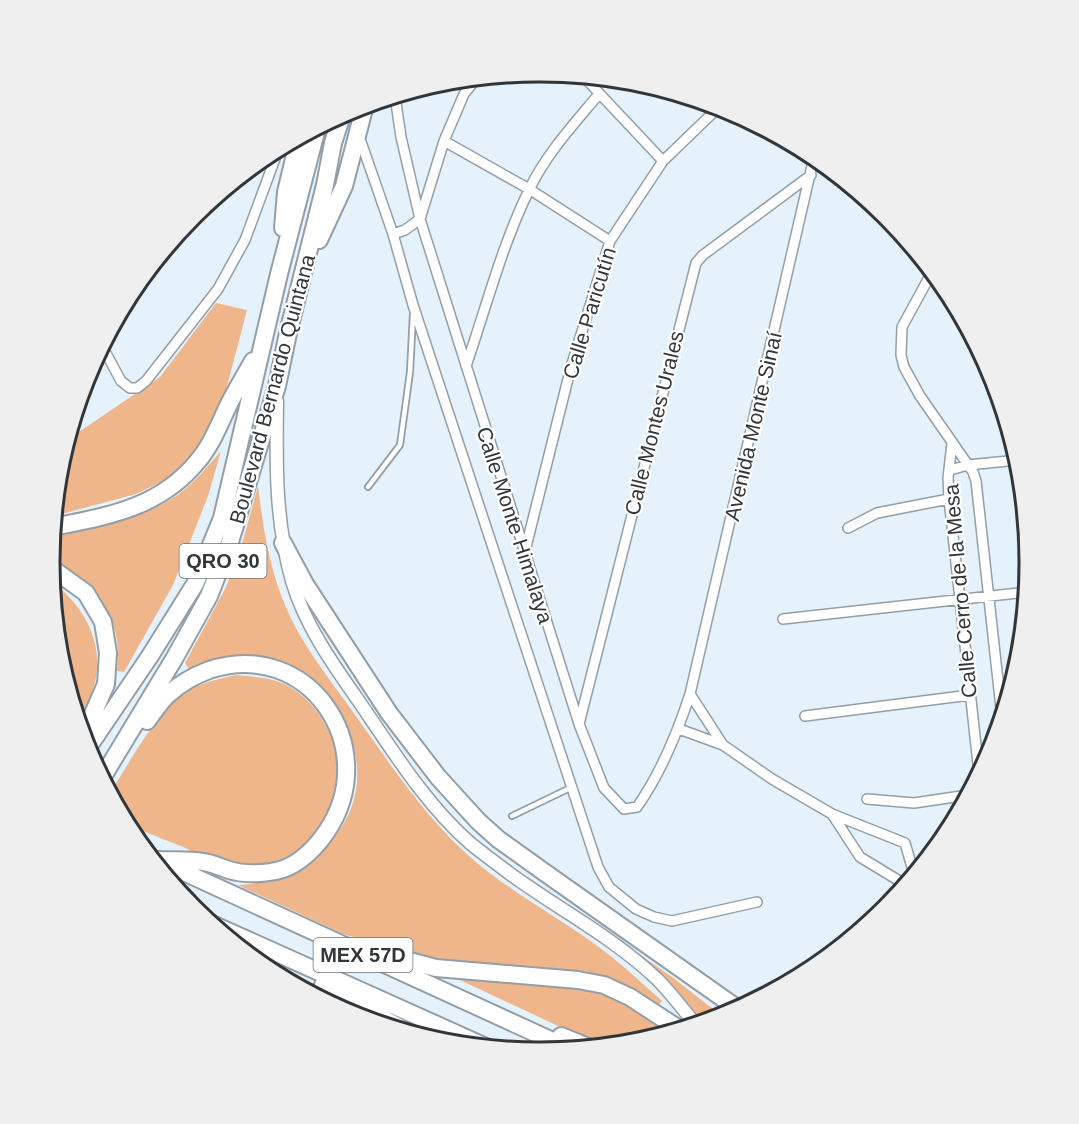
<svg xmlns="http://www.w3.org/2000/svg" width="1079" height="1124" font-family="Arial,sans-serif">
	<style>
		.green { fill: #f0b68b }
		.lines { fill: none; stroke-linecap: round; stroke-linejoin: round }
		.lane-casing { stroke: #929ea8; stroke-width: 8 }
		.street-casing { stroke: #929ea8; stroke-width: 12 }
		.secondary-casing { stroke: #929ea8; stroke-width: 15 }
		.highway-casing { stroke: #929ea8; stroke-width: 20 }
		.lane { stroke: #fff; stroke-width: 4.5 }
		.street { stroke: #fff; stroke-width: 9 }
		.secondary { stroke: #fff; stroke-width: 12 }
		.highway { stroke: #fff; stroke-width: 16 }
		.labels { text-anchor: middle; dominant-baseline: central; stroke-width: 4.5; stroke-linejoin: round; paint-order: stroke }
		.shield { fill: #fff; stroke: #6f7275; stroke-width: 1.5 }
		.shield-label { font-size: 20px; font-weight: bold; fill: #31363a }
		.street-label { font-size: 21px; fill: #31363a; stroke: #fff }
		.rim { fill: none; stroke: #31363a; stroke-width: 3 }
	</style>
	<rect width="100%" height="100%" fill="#e5f2fc"/>
	<path class="green" d="M216 303 247 310 221 409 196 450 167 479 136 494 54 516 59 466 67 440 160 377Z
		M221 451 208 496 173 585 124 672 117 671C118 657 119 642 114 628 105 602 70 579 50 560L52 535C95 526 142 520 179 494 195 482 208 466 221 451Z
		M258 486C263 527 269 567 285 605 301 644 329 678 353 712 391 765 427 821 477 863 517 896 563 920 604 951 624 966 643 984 662 1001L658 1006 621 984 584 971 528 966 472 965 427 959 343 934 238 885C267 883 282 877 306 861 425 787 316 606 189 669L185 663 225 589 239 555Z
		M51 581C98 616 113 670 78 719L59 657Z
		M236 675C255 677 277 678 293 689 324 709 347 756 336 793 333 803 323 825 317 834 299 859 253 871 225 865 211 862 196 853 183 847 172 842 131 828 125 821 119 813 115 802 110 793 130 762 155 714 184 693 199 683 219 679 236 675Z
		M610 934 672 977 722 1016 701 1022 674 991Z
		M449 975 565 981 614 997 670 1032 635 1043 601 1046Z"/>
	<g class="lines">
		<defs>
			<path id="lane" d="M529 73 535 78
				M368 487 400 445 410 372 413 314
				M512 816 572 787
				M782 983 784 984"/>
			<path id="street" d="M583 76 663 161
				M395 96 401 137 420 219 579 724 604 788 624 809 637 807C661 773 677 734 690 694L814 157
				M359 136 393 234 413 305 598 867 609 887 636 909 654 917 672 921 757 902
				M444 141 529 189 610 241
				M393 234 405 230 420 219 444 141 464 94 477 78
				M932 272 902 327 901 355 904 367 920 396 973 472 976 481 1002 717
				M974 340V343L980 352
				M102 346 121 381 130 388H137L146 381 218 289 245 240 279 148
				M466 366C486 308 502 245 529 190 546 154 574 124 599 94
				M952 443 948 478 949 499 979 773
				M950 470 968 465 1018 460
				M848 528 877 513 949 499
				M525 551 571 367 610 241 663 161 719 107
				M783 619 1027 592
				M690 694 723 745
				M805 716 970 695
				M579 724 696 263 703 255 811 175
				M679 729 723 745 772 779 832 814 905 843 914 874
				M867 799 914 803 968 795
				M832 814 860 857 906 885"/>
			<path id="secondary" d="M277 401C276 464 275 520 292 581 305 625 332 663 358 700 391 748 426 805 470 843 482 853 496 863 509 873 558 909 613 937 657 979 671 993 683 1009 695 1024"/>
			<path id="highway" d="M283 228 286 192 299 138
				M319 240 344 186 365 105
				M53 527C108 516 159 508 197 462 211 446 219 425 228 406 235 391 245 376 253 361
				M283 543 305 584 389 713 438 777 478 821 498 839 544 872 738 1009
				M50 567 86 593 103 622 108 653 106 684 83 737
				M147 721C154 712 161 700 170 693 181 683 196 675 209 670 308 637 383 747 327 831 317 846 301 863 283 869 267 874 245 875 229 870 220 867 212 863 203 862 187 859 172 861 157 860
				M87 749 150 656 195 584 222 518 279 274 317 128
				M102 778 174 659 209 596 230 542 277 386 288 333 325 185 333 143 342 115
				M162 862 570 1049
				M212 924 486 1047
				M383 954 436 968 578 980 604 985 630 997 679 1029
				M323 985 406 1031
				M311 993 348 1010
				M561 1036 588 1047"/>
		</defs>
		<use href="#lane" class="lane-casing"/>
		<use href="#street" class="street-casing"/>
		<use href="#secondary" class="secondary-casing"/>
		<use href="#highway" class="highway-casing"/>
		<use href="#lane" class="lane"/>
		<use href="#street" class="street"/>
		<use href="#secondary" class="secondary"/>
		<use href="#highway" class="highway"/>
	</g>
	<g class="labels">
		<g class="shield">
			<rect x="179.5" y="544" width="87" height="34" rx="4.5"/>
			<rect x="313.5" y="938" width="99" height="34" rx="4.5"/>
		</g>
		<g class="shield-label">
			<text x="223" y="561">QRO 30</text>
			<text x="363" y="955">MEX 57D</text>
		</g>
		<g class="street-label">
			<text transform="translate(589 313) rotate(-73)">Calle Paricutín</text>
			<text transform="translate(272 389) rotate(-75)">Boulevard Bernardo Quintana</text>
			<text transform="translate(654 423) rotate(-76)">Calle Montes Urales</text>
			<text transform="translate(753 426) rotate(-77)">Avenida Monte Sinaí</text>
			<text transform="translate(515 525) rotate(72)">Calle Monte Himalaya</text>
			<text transform="translate(960 591) rotate(-95)">Calle Cerro de la Mesa</text>
		</g>
	</g>
	<path d="M0 0H1079V1124H0ZM539 82H540A479 479 0 0 1 1019 561V563A479 479 0 0 1 540 1042H539A479 479 0 0 1 60 563V561A479 479 0 0 1 539 82Z" fill="#efefef" fill-rule="evenodd"/>
	<path class="rim" d="M539 82H540A479 479 0 0 1 1019 561V563A479 479 0 0 1 540 1042H539A479 479 0 0 1 60 563V561A479 479 0 0 1 539 82Z"/>
</svg>
